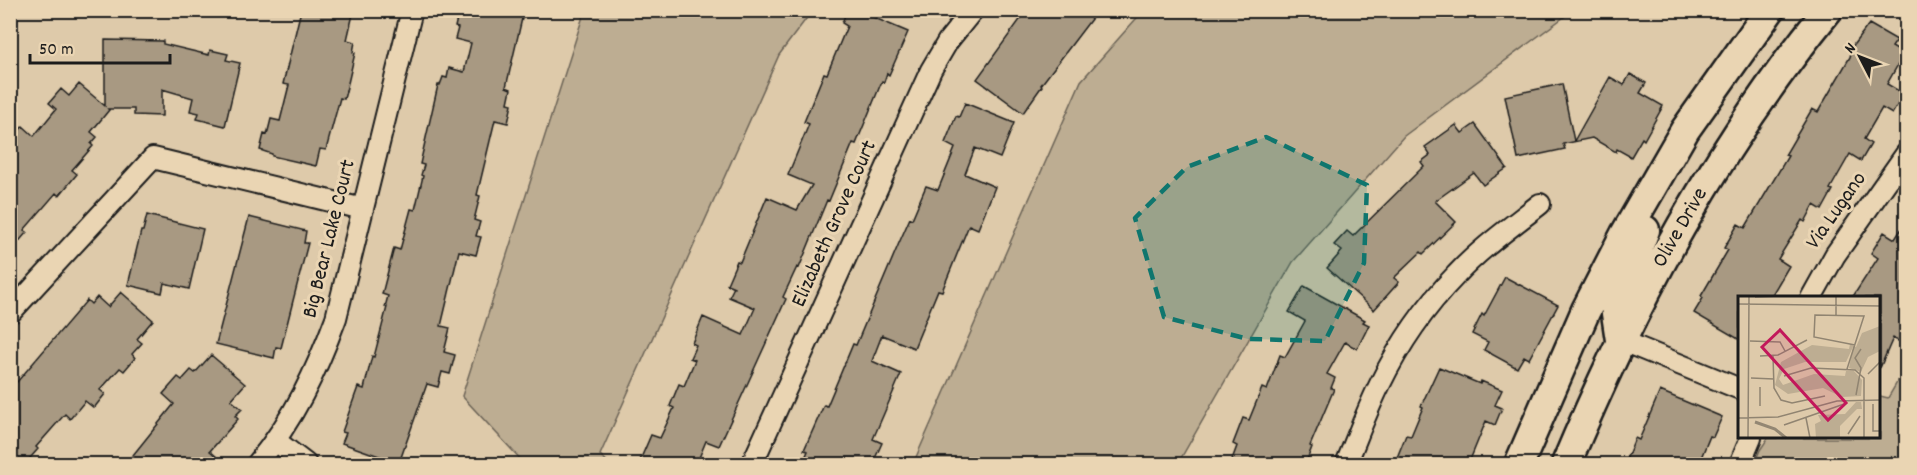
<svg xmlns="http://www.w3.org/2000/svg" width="1917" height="475" font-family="Dekko,sans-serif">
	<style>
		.green { fill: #bdad92; stroke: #6c6457; stroke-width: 1.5 }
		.building { fill: #a89982; stroke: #1c1c1c; stroke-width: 1.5 }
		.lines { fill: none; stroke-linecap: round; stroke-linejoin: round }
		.street-casing { stroke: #1c1c1c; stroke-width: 24 }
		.secondary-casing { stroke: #1c1c1c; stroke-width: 33 }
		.street { stroke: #ead5b3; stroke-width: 20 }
		.secondary { stroke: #ead5b3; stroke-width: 28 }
		.marked { fill: #0f766e; fill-opacity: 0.2; stroke: #0f766e; stroke-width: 4.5; stroke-dasharray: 12 8; stroke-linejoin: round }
		.labels { text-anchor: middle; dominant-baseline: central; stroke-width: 6; stroke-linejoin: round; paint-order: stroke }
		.street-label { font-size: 22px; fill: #1c1c1c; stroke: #ead5b3 }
		.inset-river { fill: none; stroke: #938773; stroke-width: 3 }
		.inset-road { fill: none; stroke: #908471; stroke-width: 1.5 }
		.view { fill: #c2185b; fill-opacity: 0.15; stroke: #c2185b; stroke-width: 3 }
		.inset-edge { fill: none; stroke: #1c1c1c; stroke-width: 3 }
	</style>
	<rect width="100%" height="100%" fill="#decaaa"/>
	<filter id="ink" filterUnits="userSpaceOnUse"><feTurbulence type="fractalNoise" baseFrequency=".0167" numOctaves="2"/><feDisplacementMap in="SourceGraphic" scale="12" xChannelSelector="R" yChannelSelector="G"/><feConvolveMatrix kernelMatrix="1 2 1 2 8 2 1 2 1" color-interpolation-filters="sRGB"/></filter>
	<g filter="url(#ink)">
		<path class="green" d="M585 10 812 11 779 55 600 455 610 464H525L462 396Z
			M1143 11H1572L1404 136 1293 262 1180 460 1189 464H913L1081 81Z
			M1906 367V464H1754L1760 450 1768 438H1880V396L1888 398Z"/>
		<path class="building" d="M301 10H354L347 40 355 42 353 52 355 53 349 79 344 99 340 98 326 150 320 149 316 166 272 156V154L260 150 264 134 267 135 271 119 280 121 289 85 283 84Z
			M459 10H524L506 87 511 89 508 103 512 104 508 123 495 120 477 195 480 196 474 220 480 222 476 236 481 237 476 255 459 251 441 326 450 328 444 352 455 355 450 374 442 372 438 387 427 384 399 463 342 443 346 433 342 432 358 387 364 389 372 356 374 357 387 307H385L388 296 382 294 394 248 400 250 411 209 415 210 423 176 421 175 424 165 420 164 438 85H440L443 77 447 78 449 68 464 72 471 43 455 39 458 28 455 27Z
			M847 10H856L908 32 889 75 887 73 884 82 882 81 856 144 853 143 829 201 827 200 799 268 797 267 783 297 786 299 746 387 719 446 706 441 696 465H638L651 435 660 438 674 408 670 406 679 384 684 386 695 360 690 358 696 345 692 343 703 317 743 335 755 308 729 297 734 287 727 284 737 261 740 262 767 197 797 210 812 185 788 175 809 124 804 122 824 73 827 74 847 26 842 23Z
			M1027 10H1098L1041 85 1042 86 1023 113 977 79Z
			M1869 24 1897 40 1892 47 1904 54 1887 84 1904 94 1892 114 1882 108 1864 139 1871 144 1861 161 1850 154 1830 189 1833 190 1822 210 1814 205 1805 222 1802 220 1778 259 1789 266 1770 298H1740V340L1694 313 1703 298 1701 296 1728 250 1724 248 1738 224 1745 228 1788 156 1785 155 1812 109 1818 112 1850 57 1851 53 1850 52 1854 44Z
			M105 40 163 41V44L209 55 210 50 228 54 226 60 240 63 225 126 197 119 199 113 190 111 193 98 162 89V116L134 115V109H108L109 110 91 132 97 137 91 144 93 146 72 170 77 174 59 196 56 193 24 230 27 232 10 252V141L23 126 34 136 56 109 49 103 61 89 69 96 79 84 105 106Z
			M1630 74 1646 83 1640 93 1663 106 1644 140 1642 138 1631 157 1617 149 1616 152 1592 138 1563 144 1565 149 1518 159 1505 96 1562 84 1574 141 1610 77 1624 85Z
			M965 103 1014 123 1000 158 975 148 965 174 995 187 978 229 969 225 942 291 938 290 914 348 882 335 872 361 901 374 873 439 882 443 872 465H802L808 451 804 450 824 405 827 406 853 344 856 345 899 243 910 218 912 219 926 186 938 190 955 148 945 143 956 116 959 117Z
			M1475 124 1507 168 1483 185 1474 173 1435 201 1456 222 1423 254 1421 252 1394 278 1399 282 1374 310 1327 268 1342 251 1334 245 1347 231 1353 236 1424 166 1421 162 1430 155 1425 147 1456 125 1462 133Z
			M147 215 203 229 189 289 164 283 162 293 128 285 141 231H143Z
			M249 217 306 231 304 243H308L296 289 281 348 276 347 274 358 216 344Z
			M1906 222V328L1898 341 1893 338 1880 368V298H1852L1878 258 1871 253 1884 232 1895 239Z
			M1505 277 1558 305 1529 359 1524 356 1517 368 1484 350 1488 342 1472 334 1482 314 1484 316Z
			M1304 286 1365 320 1363 322 1369 325 1357 349 1345 342 1327 374 1335 378 1331 388 1334 389 1310 446 1312 447 1305 465H1230L1237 446 1233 444 1243 418 1249 420 1262 388 1267 390 1280 355 1285 357 1305 321 1289 312Z
			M121 292 153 320 137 339 142 343 132 354 135 358 124 371 120 368 100 390 105 394 94 408 85 401 70 419 65 414 36 447 38 449 24 465 10 453V376L17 382 87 300 91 304 97 297 108 307Z
			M211 355 245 384 231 400 242 409 235 416 238 419 210 451 216 456 209 465H125L174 404 163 394 178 377 182 380 191 370 195 373Z
			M1439 367 1480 384 1481 381 1502 390 1495 405 1502 408 1495 425 1486 421 1468 465H1394L1406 435 1411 436 1423 407 1421 406Z
			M1660 391 1722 417 1713 437 1710 436 1698 465H1624L1635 438 1639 440Z"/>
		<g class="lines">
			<defs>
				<path id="street" d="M1811 298 1835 255 1906 154
					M10 313 153 158 363 209
					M1620 340 1740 389
					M276 441 306 464
					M257 464C294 419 316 372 336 318L412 10
					M752 464 931 70 948 41 973 10
					M1346 464C1357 438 1367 410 1380 384 1399 345 1425 307 1456 275 1481 248 1511 227 1540 204
					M1740 464 1751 438"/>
				<path id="secondary" d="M1620 340 1615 307 1645 230
					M1519 464 1586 310 1625 234 1685 130 1770 10
					M1566 464C1634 302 1716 147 1828 10"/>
			</defs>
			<use href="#street" class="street-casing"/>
			<use href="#secondary" class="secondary-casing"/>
			<use href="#street" class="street"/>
			<use href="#secondary" class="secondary"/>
		</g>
	</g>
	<path class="marked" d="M1266 137 1367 185 1364 263 1325 341 1248 339 1164 317 1135 218 1187 167Z"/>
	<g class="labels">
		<g class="street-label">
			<text transform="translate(1837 211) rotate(-55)">Via Lugano</text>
			<text transform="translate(835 224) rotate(-66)">Elizabeth Grove Court</text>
			<text transform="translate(1681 228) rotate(-60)">Olive Drive</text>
			<text transform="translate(330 239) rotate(-76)">Big Bear Lake Court</text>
		</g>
	</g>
	<g transform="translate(1738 296)">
		<rect width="142" height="142" fill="#decaaa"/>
		<path d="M142 30V55L130 61 123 76 111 72 115 51 108 66H67L46 73 41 83 45 89 76 78 107 80 108 75H116L124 84 123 100 104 101 85 92 50 98 37 89 43 66 74 49 111 53 112 48 118 51 124 37ZM118 106H123L124 113H119L102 130V142H78L77 128 83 125 80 119 107 118Z" fill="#bdad92"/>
		<path class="inset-river" d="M17 126 37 133 48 142"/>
		<path class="inset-road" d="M17 1 44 0M0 8 143 10M98 20V0M12 45 42 46 47 55M22 60 40 59 69 44M35 60 36 92 43 104 54 107 87 100M109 73 126 20 77 19 76 41 117 49M130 78 143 65M46 80 73 72 117 74 126 82V102M13 82 36 83M22 91V110M118 99 123 72 117 62 123 53M135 108V135H143M0 122 40 121 99 105 143 104M68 122 72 142M46 129 109 107M110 138 122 120M10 142 11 0M126 142V102"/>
		<path class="view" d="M42 34 108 107 90 124 24 51Z"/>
		<rect width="142" height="142" class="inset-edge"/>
	</g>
	<rect width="1917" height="475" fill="none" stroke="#ead5b3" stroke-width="36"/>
	<rect x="18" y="18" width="1881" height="439" fill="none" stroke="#1c1c1c" stroke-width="2" filter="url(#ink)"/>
	<g transform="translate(1860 57) rotate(312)" stroke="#ead5b3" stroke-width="4.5" paint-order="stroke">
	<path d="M0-4.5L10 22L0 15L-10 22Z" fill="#1c1c1c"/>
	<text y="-9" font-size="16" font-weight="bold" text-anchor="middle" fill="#1c1c1c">N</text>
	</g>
	<path d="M30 54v9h140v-9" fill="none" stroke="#1c1c1c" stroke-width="3"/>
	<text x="39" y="54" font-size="18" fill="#1c1c1c" stroke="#ead5b3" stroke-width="4.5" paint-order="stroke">50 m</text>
</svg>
